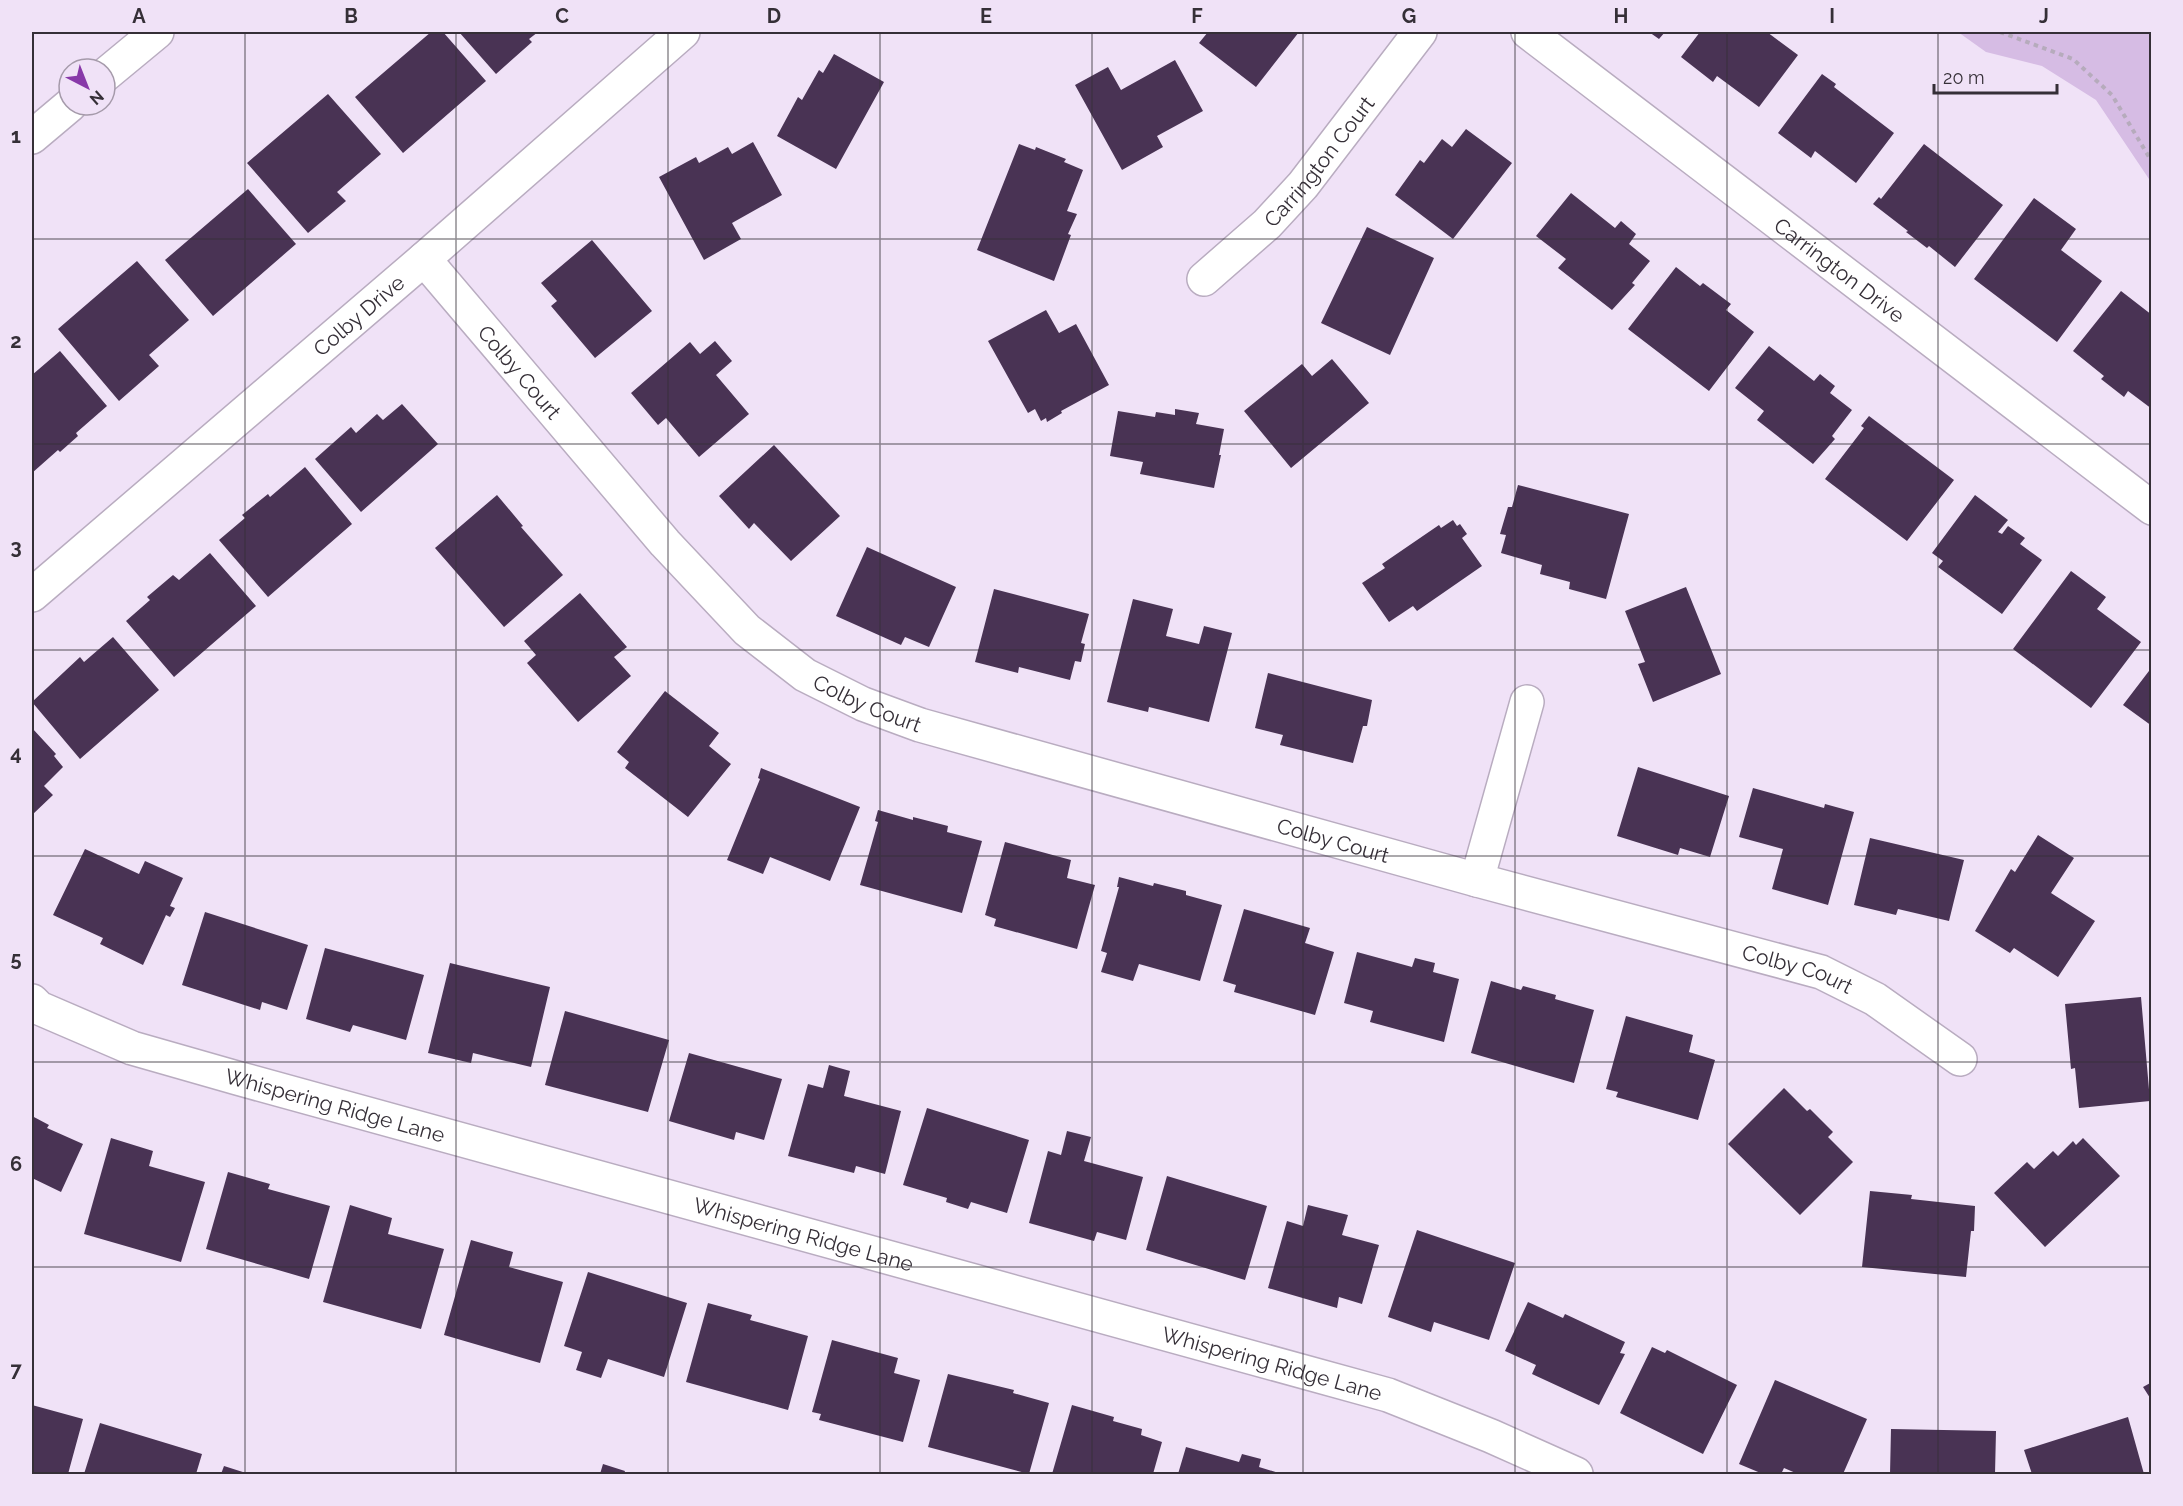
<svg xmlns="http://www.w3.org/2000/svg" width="2183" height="1506" font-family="Raleway,sans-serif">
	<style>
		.green { fill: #d6bce4 }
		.building { fill: #493354 }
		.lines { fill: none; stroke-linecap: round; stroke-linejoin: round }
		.street-casing { stroke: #b9acc0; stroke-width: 36 }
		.secondary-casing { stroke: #b9acc0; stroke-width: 36 }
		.path { stroke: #b6abbc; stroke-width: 4; stroke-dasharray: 4.5 4.5; stroke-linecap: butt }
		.street { stroke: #fff; stroke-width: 33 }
		.secondary { stroke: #fff; stroke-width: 33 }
		.grid { fill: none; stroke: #352f37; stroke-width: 1.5; stroke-opacity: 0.55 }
		.labels { text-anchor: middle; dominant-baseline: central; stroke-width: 6; stroke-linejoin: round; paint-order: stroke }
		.street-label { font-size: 21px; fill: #352f37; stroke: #f0e2f7 }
		.neatline { fill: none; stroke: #352f37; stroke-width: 2 }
		.grid-label { font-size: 20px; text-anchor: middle; font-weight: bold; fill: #352f37 }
	</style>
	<rect width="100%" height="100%" fill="#f0e2f7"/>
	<path class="green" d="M1958 32H2151V182L2096 100 2042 66 1986 52Z"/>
	<path class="building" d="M431 32H443L486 81 403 153 355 97Z
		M459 32H538L529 39 532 42 496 74Z
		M1208 32H1299L1256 87 1199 43Z
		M1649 32H1665L1659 39Z
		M1700 32H1767L1798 55 1759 107 1717 76 1713 82 1681 57Z
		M834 54 884 82 836 169 777 136 798 97 802 100 819 70 823 73Z
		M1175 60 1203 111 1157 136 1163 147 1122 170 1075 85 1108 67 1121 90Z
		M1822 74 1836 84 1834 87 1894 133 1856 183 1815 151 1811 158 1778 133Z
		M328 94 381 154 337 192 346 201 308 233 247 163Z
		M1466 129 1512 163 1453 239 1395 195 1420 160 1424 163 1442 139 1452 147Z
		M753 142 782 195 732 223 741 239 704 260 659 177 696 157 699 163 728 147 732 154Z
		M1019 144 1035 150 1036 147 1066 159 1064 162 1083 170 1067 211 1077 214 1068 234 1071 235 1054 281 977 250Z
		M1924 144 2003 205 1955 267 1929 246 1927 248 1906 232 1908 231 1873 204 1879 197 1881 199Z
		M248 189 296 244 213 316 165 260Z
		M1571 193 1615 228 1621 221 1636 234 1629 244 1650 261 1632 283 1635 285 1612 310 1558 268 1566 259 1536 236Z
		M2034 198 2076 229 2061 250 2102 281 2057 342 1974 279Z
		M1367 227 1434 258 1390 355 1321 323Z
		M592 240 652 311 595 358 551 306 557 301 541 283Z
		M137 261 189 320 149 355 159 366 119 401 58 329Z
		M1676 267 1700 286 1703 283 1731 304 1726 310 1754 332 1709 391 1628 329Z
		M2121 291 2152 315V409L2128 391 2124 397 2101 379 2104 376 2073 351Z
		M1046 310 1059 333 1076 324 1109 385 1061 411 1062 413 1047 422 1046 418 1041 421 1035 409 1028 413 988 341Z
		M715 341 732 361 716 375 749 414 699 457 666 418 658 425 631 393 690 342 700 354Z
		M1769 346 1814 381 1820 374 1835 386 1830 393 1852 410 1832 436 1835 439 1813 464 1757 420 1764 411 1735 388Z
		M60 351 107 406 76 433 78 436 60 452 58 450 32 473V375Z
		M1332 359 1369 403 1291 468 1244 411 1302 364 1312 376Z
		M402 404 438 444 361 512 315 459 351 427 356 433 377 414 383 420Z
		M1175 409 1199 413 1196 424 1224 429 1219 455H1221L1214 488 1140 474 1143 462 1110 456 1118 411 1155 417 1156 412 1175 415Z
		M1869 416 1954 480 1907 541 1825 479 1864 428 1861 426Z
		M774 445 840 516 791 561 754 523 749 529 719 496Z
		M305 467 352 524 268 597 219 540 245 518 242 515 268 494 270 497Z
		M1518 485 1629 514 1606 599 1569 589 1570 582 1540 574 1542 565 1501 553 1506 535 1500 534 1508 507H1512Z
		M497 495 523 526 521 527 563 575 504 627 435 548Z
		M1975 495 2008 520 1998 532 2002 534 2008 526 2025 538 2020 544 2042 560 2002 614 1938 567 1943 561 1932 553Z
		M1453 520 1457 526 1460 524 1467 534 1462 538 1482 566 1417 611 1413 606 1389 622 1362 583 1385 568 1382 564 1439 525 1441 528Z
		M867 547 956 587 929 647 905 637 901 645 836 616Z
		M210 553 256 606 174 677 126 621 150 600 147 597 173 575 179 580Z
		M2071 571 2106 597 2097 609 2141 642 2091 708 2013 649Z
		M1686 587 1721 674 1653 702 1638 664 1645 662 1625 611Z
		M994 589 1089 614 1081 643 1085 644 1081 662 1075 661 1070 680 1019 667 1018 673 975 662Z
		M580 593 627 647 614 657 631 676 578 722 527 663 536 655 524 641Z
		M1133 599 1173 609 1166 636 1199 644 1204 626 1232 633 1209 722 1149 707 1148 712 1107 702Z
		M113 637 159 690 80 759 32 702 80 657 84 662Z
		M2152 667V726L2123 705Z
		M1268 673 1372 700 1367 726H1363L1353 763 1280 745 1283 735 1255 728Z
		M665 691 719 733 709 746 731 764 688 817 625 768 629 762 617 752Z
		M32 728 56 754 54 756 63 767 44 786 53 795 32 815Z
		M1638 767 1729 796 1710 857 1680 848 1678 855 1617 836Z
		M761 768 860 807 830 881 770 857 763 874 727 860 760 779 758 778Z
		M1753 788 1824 808 1825 804 1854 812 1828 905 1772 889 1783 849 1739 837Z
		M878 810 913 820V817L948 826 947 832 982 841 962 913 860 885 878 822 875 821Z
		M2038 835 2074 858 2051 893 2095 921 2058 977 2014 948 2010 953 1975 931 2011 869 2015 872Z
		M1870 838 1964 860 1949 921 1898 909 1896 915 1854 905Z
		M1005 842 1071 860 1067 878 1095 885 1077 949 994 926 996 919 985 915Z
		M85 849 139 874 145 861 183 878 170 906 175 908 170 917 166 915 143 965 100 944 103 938 53 915Z
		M1119 877 1153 886 1154 883 1186 891V895L1222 905 1200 981 1139 964 1133 981 1101 972 1107 953 1101 951 1119 887H1117Z
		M1244 909 1310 928 1305 943 1334 952 1315 1015 1234 992 1236 985 1223 981Z
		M205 912 308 945 287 1010 262 1002 260 1010 182 985Z
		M325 948 424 975 406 1040 353 1025 350 1032 306 1019Z
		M1357 952 1412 967 1415 958 1435 963 1433 972 1459 979 1444 1042 1370 1022 1373 1011 1344 1003Z
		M450 963 550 987 531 1067 473 1053 471 1063 428 1053Z
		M1491 981 1521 990 1523 986 1556 995 1555 999 1594 1010 1574 1083 1471 1053Z
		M2141 997 2150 1101 2079 1108 2075 1068 2071 1069 2065 1004Z
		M565 1011 669 1040 648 1112 545 1085Z
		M1626 1016 1693 1035 1689 1052 1715 1060 1698 1120 1616 1097 1618 1092 1606 1089Z
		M689 1053 782 1079 764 1140 736 1132 734 1140 669 1121Z
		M829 1065 850 1071 844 1096 901 1111 885 1174 856 1166 854 1173 788 1156 808 1084 823 1088Z
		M1784 1088 1807 1111 1810 1109 1833 1132 1828 1137 1853 1162 1800 1215 1728 1144Z
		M927 1108 1029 1140 1007 1213 971 1202 968 1209 946 1202 947 1198 903 1185Z
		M32 1116 49 1125 47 1128 83 1144 61 1192 32 1178Z
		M1067 1131 1091 1137 1084 1161 1143 1177 1126 1240 1097 1232 1094 1241 1029 1223 1048 1151 1061 1155Z
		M111 1138 153 1151 149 1166 205 1182 181 1262 84 1234Z
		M2083 1138 2120 1176 2045 1247 1994 1193 2027 1162 2034 1169 2053 1151 2058 1156 2073 1141 2076 1145Z
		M228 1172 270 1184 268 1189 330 1206 309 1279 206 1249Z
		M1167 1176 1267 1206 1245 1280 1146 1250Z
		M1870 1191 1912 1195 1911 1199 1975 1206 1974 1231H1971L1966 1277 1862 1267Z
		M350 1205 392 1218 388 1234 444 1249 421 1329 323 1302Z
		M1308 1205 1348 1215 1342 1235 1379 1245 1362 1304 1339 1297 1337 1308 1268 1288 1287 1221 1303 1226Z
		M1417 1230 1515 1263 1489 1340 1434 1322 1431 1332 1388 1317Z
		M471 1240 513 1252 509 1267 563 1282 540 1363 444 1335Z
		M588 1272 687 1303 664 1377 608 1359 601 1378 576 1370 582 1352 564 1346Z
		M1528 1302 1563 1318 1565 1314 1625 1342 1620 1353 1625 1354 1599 1405 1532 1374 1536 1365 1505 1351Z
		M708 1303 752 1315 750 1320 808 1336 788 1410 686 1382Z
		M832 1340 898 1358 894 1373 920 1380 903 1442 819 1420 821 1414 812 1412Z
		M1652 1347 1665 1353 1667 1350 1737 1385 1703 1454 1620 1413Z
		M948 1374 1014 1390 1013 1393 1049 1403 1029 1474 928 1447Z
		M1775 1380 1867 1419 1843 1474H1798L1784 1468 1781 1474H1763L1739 1464Z
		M2152 1382V1401L2143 1387Z
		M32 1405 83 1419 68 1474H32Z
		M1072 1405 1114 1417 1113 1421 1142 1429 1141 1435 1162 1442 1153 1474H1052Z
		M2128 1417 2144 1474H2032L2024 1450Z
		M100 1423 202 1454 196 1474H84Z
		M1891 1429 1996 1431 1995 1474H1890Z
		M1186 1447 1239 1462 1242 1454 1261 1459 1259 1467 1282 1474H1178Z
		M603 1464 625 1471 624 1474H600Z
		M224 1466 249 1474H221Z"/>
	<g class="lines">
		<defs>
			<g id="street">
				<path id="s1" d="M1528 32 2152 508"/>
				<path id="s2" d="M424 259 665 543 747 630 805 675 863 704 920 725 1477 880 1821 972 1875 999 1960 1059"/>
				<path id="s3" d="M1204 279 1267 224 1303 185 1420 32"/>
				<path id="s4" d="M32 595 424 259 683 32"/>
				<path d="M1477 880 1527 702"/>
				<path id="s5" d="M32 1001 39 1008 132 1048 237 1078 1388 1395 1491 1436 1576 1474"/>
			</g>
			<path id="secondary" d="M105 75 157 32
				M32 137 70 105"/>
		</defs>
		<use href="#street" class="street-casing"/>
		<use href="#secondary" class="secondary-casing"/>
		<path class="path" d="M2000 32 2073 59 2112 95 2152 162"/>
		<use href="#street" class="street"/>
		<use href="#secondary" class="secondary"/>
	</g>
	<path class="grid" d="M245 32V1474M456 32V1474M668 32V1474M880 32V1474M1092 32V1474M1303 32V1474M1515 32V1474M1727 32V1474M1938 32V1474M32 239H2152M32 444H2152M32 650H2152M32 856H2152M32 1062H2152M32 1267H2152"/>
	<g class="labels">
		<g class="street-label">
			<text stroke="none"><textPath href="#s3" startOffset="165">Carrington Court</textPath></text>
			<text stroke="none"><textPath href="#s1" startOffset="392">Carrington Drive</textPath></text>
			<text stroke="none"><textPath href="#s4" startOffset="430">Colby Drive</textPath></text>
			<text stroke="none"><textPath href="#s2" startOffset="148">Colby Court</textPath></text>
			<text stroke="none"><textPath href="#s2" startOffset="634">Colby Court</textPath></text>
			<text stroke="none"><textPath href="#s2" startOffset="1120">Colby Court</textPath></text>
			<text stroke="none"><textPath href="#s2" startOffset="1602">Colby Court</textPath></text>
			<text stroke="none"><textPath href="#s5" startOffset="322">Whispering Ridge Lane</textPath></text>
			<text stroke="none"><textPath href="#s5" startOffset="808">Whispering Ridge Lane</textPath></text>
			<text stroke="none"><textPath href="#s5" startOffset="1294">Whispering Ridge Lane</textPath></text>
		</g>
	</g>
	<rect width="2183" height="1506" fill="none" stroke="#f0e2f7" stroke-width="66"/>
	<g transform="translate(87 87) rotate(138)"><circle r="28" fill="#f0e2f7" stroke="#a59aaa" stroke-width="1.5"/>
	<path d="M0-4.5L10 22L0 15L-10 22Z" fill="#8839a9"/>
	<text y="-9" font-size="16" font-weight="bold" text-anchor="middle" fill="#352f37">N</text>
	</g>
	<path d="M1934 84v9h123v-9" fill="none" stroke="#352f37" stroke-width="3"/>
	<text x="1943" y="84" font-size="18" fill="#352f37" stroke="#f0e2f7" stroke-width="4.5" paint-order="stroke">20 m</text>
	<rect x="33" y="33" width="2117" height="1440" class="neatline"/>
	<g class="grid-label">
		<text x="139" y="23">A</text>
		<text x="351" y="23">B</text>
		<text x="562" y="23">C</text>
		<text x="774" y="23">D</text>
		<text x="986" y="23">E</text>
		<text x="1197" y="23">F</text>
		<text x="1409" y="23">G</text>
		<text x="1621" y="23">H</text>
		<text x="1832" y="23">I</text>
		<text x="2044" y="23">J</text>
		<text x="16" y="143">1</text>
		<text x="16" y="348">2</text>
		<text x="16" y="554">3</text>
		<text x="16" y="760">4</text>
		<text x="16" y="966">5</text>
		<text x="16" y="1171">6</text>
		<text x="16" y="1377">7</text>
	</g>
</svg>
